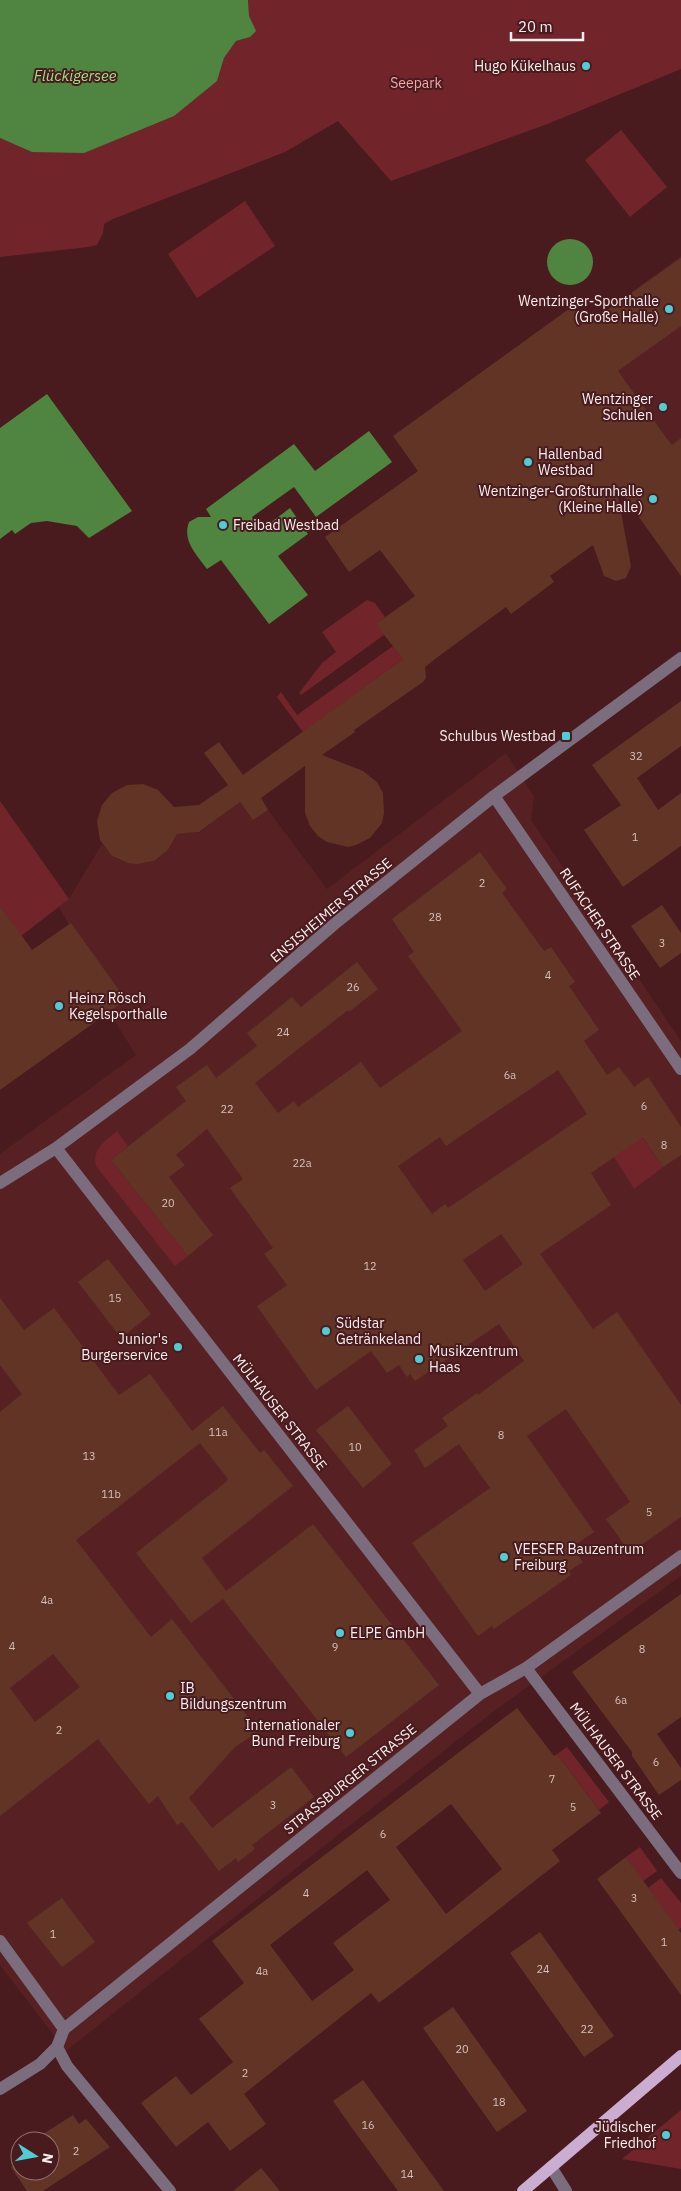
<svg xmlns="http://www.w3.org/2000/svg" width="681" height="2191" font-family="'IBM Plex Sans',sans-serif">
	<style>
		.built { fill: #572124 }
		.green { fill: #71252b }
		.water { fill: #4f8541 }
		.building { fill: #623425; fill-rule: evenodd }
		.lines { fill: none; stroke-linecap: round; stroke-linejoin: round }
		.minor { stroke: #7b6d7e; stroke-width: 12 }
		.major { stroke: #caadd1; stroke-width: 12 }
		.poi-dot { fill: #51ccd2; stroke: #491b1e; stroke-width: 2 }
		.labels { text-anchor: middle; dominant-baseline: central; stroke-width: 4; stroke-linejoin: round; paint-order: stroke }
		.number-label { font-size: 11px; fill: #d6c0bc }
		.poi-label { font-size: 14px; fill: #fcefef; stroke: #491b1e; text-anchor: end }
		.park-label { font-size: 14px; fill: #f1a8a7; stroke: #491b1e }
		.street-label { font-size: 14px; fill: #fcefef; stroke: #491b1e }
		.water-label { font-size: 15px; font-style: italic; fill: #9ae488; stroke: #491b1e }
	</style>
	<rect width="100%" height="100%" fill="#491b1e"/>
	<path class="built" d="M681 256V576L671 443 618 371 673 331 640 286Z
		M506 753 534 796 531 820 681 1041V1576L494 1711 66 2051 0 1965V1154L136 1055 109 1012 126 1000 69 925 59 907 69 899 102 844 112 856 120 860 128 863H146L154 861 168 850 177 834 200 832 240 802 253 820 268 810 327 889Z"/>
	<path class="green" d="M248 0H681V69L550 123 391 181 338 121 285 152 113 219 104 224 103 233 97 245 88 247 0 257V138L32 152 217 81 224 58 236 41 250 37Z
		M621 130 667 187 630 217 585 160Z
		M245 201 275 246 197 298 168 254Z
		M367 600 375 603 385 617 380 621 379 626 384 635 301 695 299 693 322 663 336 652 322 632Z
		M393 646 403 659 303 732 277 697 281 692 297 715Z
		M0 801 69 899 21 936 0 906Z
		M584 1109 641 1135 663 1167 634 1189Z
		M117 1131 128 1146 111 1160 188 1256 175 1266 96 1166C92 1149 105 1141 117 1131Z
		M567 1747 609 1802 599 1810 557 1754Z
		M640 1847 657 1871 643 1881 626 1857Z
		M661 1878 681 1903V1928L678 1930 648 1888Z
		M681 2110V2169L622 2159Z"/>
	<path class="water" d="M0 0H248L249 16 256 31 250 37 236 41 224 58 217 81 174 116 84 153 32 152 0 138Z
		M547 262a23 23 0 1 1 46 0a23 23 0 1 1-46 0Z
		M47 394 132 511 89 538 77 526 47 521 31 523 15 534 12 530 0 539V428Z
		M369 431 392 462 316 517 294 487 252 517 261 530 290 508 308 534 278 556 308 595 269 624 221 560 207 569C196 554 182 541 189 522L198 517H211L206 509 294 444 315 471Z"/>
	<path class="building" d="M681 258V326L618 371 672 445 681 438V576L616 485 631 566 626 578 616 581 604 576 593 545 550 576 554 582 511 614 506 607 439 656 425 667 426 678 423 682 354 730 355 732 322 755 363 771 377 782 383 793 384 813 382 823 370 838 356 845 348 847 327 842 318 836 310 826 305 813V766L261 798 268 810 253 820 240 802 199 832 177 834 168 850 154 861 137 864 128 863 112 856 100 840 97 821 102 805 112 793 127 785 143 784 158 790 174 807 199 805 228 785 204 753 219 742 243 775 403 659 381 631 377 623 415 596 380 550 349 572 325 537 418 471 393 436 573 306 587 324Z
		M681 701V746L637 778 658 810 681 793V846L623 887 584 830 621 805 592 765Z
		M480 852 507 889 502 893 544 951 551 947 575 982 569 986 599 1030 584 1041 607 1075 619 1067 634 1087 648 1077 681 1127V1155L663 1167 643 1137 591 1173 611 1205 540 1254 593 1329 617 1312 681 1405V1517L630 1553 606 1519 630 1502 566 1409 527 1436 594 1532 572 1547 583 1562 569 1571 571 1575 494 1629 492 1626 478 1636 412 1543 490 1488 459 1444 425 1468 414 1450 448 1426 442 1418 477 1393 478 1395 524 1361 499 1324 415 1381 410 1374 407 1377 399 1365 387 1373 371 1351 316 1390 257 1306 287 1285 264 1254 273 1248 230 1188 243 1179 207 1129 176 1155 185 1165 169 1177 213 1235 188 1256 111 1160 186 1101 176 1087 207 1065 216 1078 257 1046 247 1033 292 997 301 1007 357 962 378 989 349 1012 348 1010 255 1083 278 1113 294 1101 298 1107 361 1062 380 1088 462 1031 408 956 414 952 392 919ZM558 1070 587 1114 448 1208 445 1204 432 1214 398 1166 440 1137 446 1146ZM501 1234 523 1264 485 1291 463 1260Z
		M662 905 681 933V953L660 968 631 926Z
		M0 906 32 950 71 923 126 1000 0 1090Z
		M108 1259 151 1314 121 1338 78 1282Z
		M0 1298 24 1330 54 1308 119 1395 150 1374 192 1431 223 1406 260 1453 264 1450 293 1486 202 1558 226 1591 313 1524 439 1685 346 1757 223 1599 191 1623 136 1553 226 1482 228 1479 200 1443 76 1540 151 1637 172 1619 259 1731 235 1747 189 1798 212 1828 291 1767 314 1797 252 1845 255 1849 238 1862 236 1858 219 1871 182 1822 177 1825 158 1796 149 1804 98 1739 0 1816V1412L22 1394 0 1365ZM53 1654 80 1687 35 1722 10 1688Z
		M348 1406 392 1464 363 1488 316 1430Z
		M681 1594V1717L657 1734 681 1768V1780L659 1795 632 1756V1752L572 1672Z
		M517 1708 554 1756 557 1754 601 1813 552 1850 560 1861 413 1977 379 2003 371 1993 244 2094 266 2124 230 2151 208 2122 176 2147 141 2103 176 2076 191 2095 233 2062 199 2019 244 1983 212 1941ZM451 1804 502 1869 446 1914 396 1847ZM367 1870 390 1900 333 1943 354 1970 312 2001 270 1945Z
		M626 1857 681 1933V1995L597 1879Z
		M62 1898 95 1942 62 1967 27 1923Z
		M540 1932 614 2036 584 2057 510 1953Z
		M453 2007 527 2111 497 2132 423 2028Z
		M363 2080 401 2132 444 2191H398L352 2128 333 2101Z
		M73 2115 79 2124 86 2119 110 2147 43 2191H27L11 2167 18 2162 13 2154 20 2149V2171H50V2141H32Z
		M261 2168 280 2191H233Z"/>
	<g class="lines">
		<path class="minor" d="M494 796 681 1069
			M56 1148 480 1694
			M0 1183 56 1148 190 1049 338 921 494 796 681 658
			M526 1668 681 1873
			M0 1941 64 2029
			M57 2047 67 2066 170 2191
			M0 2089 40 2064 57 2047 64 2029 480 1694 526 1668 681 1556
			M551 2167 566 2191"/>
		<path class="major" d="M523 2191 681 2056"/>
	</g>
	<g class="poi-dot">
		<circle cx="586" cy="66" r="5"/>
		<circle cx="669" cy="309" r="5"/>
		<circle cx="663" cy="407" r="5"/>
		<circle cx="528" cy="462" r="5"/>
		<circle cx="653" cy="499" r="5"/>
		<circle cx="223" cy="525" r="5"/>
		<rect x="561" y="731" width="10" height="10" rx="2.5"/>
		<circle cx="59" cy="1006" r="5"/>
		<circle cx="326" cy="1331" r="5"/>
		<circle cx="178" cy="1347" r="5"/>
		<circle cx="419" cy="1359" r="5"/>
		<circle cx="504" cy="1557" r="5"/>
		<circle cx="340" cy="1633" r="5"/>
		<circle cx="170" cy="1696" r="5"/>
		<circle cx="350" cy="1733" r="5"/>
		<circle cx="666" cy="2135" r="5"/>
	</g>
	<g class="labels">
		<g class="number-label">
			<text x="636" y="756">32</text>
			<text x="635" y="837">1</text>
			<text x="482" y="883">2</text>
			<text x="435" y="917">28</text>
			<text x="662" y="943">3</text>
			<text x="548" y="975">4</text>
			<text x="353" y="987">26</text>
			<text x="283" y="1032">24</text>
			<text x="510" y="1075">6a</text>
			<text x="644" y="1106">6</text>
			<text x="227" y="1109">22</text>
			<text x="664" y="1145">8</text>
			<text x="302" y="1163">22a</text>
			<text x="168" y="1203">20</text>
			<text x="370" y="1266">12</text>
			<text x="115" y="1298">15</text>
			<text x="218" y="1432">11a</text>
			<text x="501" y="1435">8</text>
			<text x="355" y="1447">10</text>
			<text x="89" y="1456">13</text>
			<text x="111" y="1494">11b</text>
			<text x="649" y="1512">5</text>
			<text x="47" y="1600">4a</text>
			<text x="12" y="1646">4</text>
			<text x="335" y="1647">9</text>
			<text x="642" y="1649">8</text>
			<text x="621" y="1700">6a</text>
			<text x="59" y="1730">2</text>
			<text x="656" y="1762">6</text>
			<text x="552" y="1779">7</text>
			<text x="273" y="1805">3</text>
			<text x="573" y="1807">5</text>
			<text x="383" y="1834">6</text>
			<text x="306" y="1893">4</text>
			<text x="634" y="1898">3</text>
			<text x="53" y="1934">1</text>
			<text x="664" y="1942">1</text>
			<text x="543" y="1969">24</text>
			<text x="262" y="1971">4a</text>
			<text x="587" y="2029">22</text>
			<text x="462" y="2049">20</text>
			<text x="245" y="2073">2</text>
			<text x="499" y="2102">18</text>
			<text x="368" y="2125">16</text>
			<text x="76" y="2151">2</text>
			<text x="407" y="2174">14</text>
		</g>
		<g class="poi-label">
			<text x="576" y="66">Hugo Kükelhaus</text>
			<text x="659" y="301">Wentzinger-Sporthalle<tspan x="659" dy="16">(Große Halle)</tspan></text>
			<text x="653" y="399">Wentzinger<tspan x="653" dy="16">Schulen</tspan></text>
			<text x="538" y="454" text-anchor="start">Hallenbad<tspan x="538" dy="16">Westbad</tspan></text>
			<text x="643" y="491">Wentzinger-Großturnhalle<tspan x="643" dy="16">(Kleine Halle)</tspan></text>
			<text x="233" y="525" text-anchor="start">Freibad Westbad</text>
			<text x="556" y="736">Schulbus Westbad</text>
			<text x="69" y="998" text-anchor="start">Heinz Rösch<tspan x="69" dy="16">Kegelsporthalle</tspan></text>
			<text x="336" y="1323" text-anchor="start">Südstar<tspan x="336" dy="16">Getränkeland</tspan></text>
			<text x="168" y="1339">Junior's<tspan x="168" dy="16">Burgerservice</tspan></text>
			<text x="429" y="1351" text-anchor="start">Musikzentrum<tspan x="429" dy="16">Haas</tspan></text>
			<text x="514" y="1549" text-anchor="start">VEESER Bauzentrum<tspan x="514" dy="16">Freiburg</tspan></text>
			<text x="350" y="1633" text-anchor="start">ELPE GmbH</text>
			<text x="180" y="1688" text-anchor="start">IB<tspan x="180" dy="16">Bildungszentrum</tspan></text>
			<text x="340" y="1725">Internationaler<tspan x="340" dy="16">Bund Freiburg</tspan></text>
			<text x="656" y="2127">Jüdischer<tspan x="656" dy="16">Friedhof</tspan></text>
		</g>
		<g class="park-label">
			<text x="416" y="83">Seepark</text>
		</g>
		<g class="street-label">
			<text transform="translate(331 910) rotate(-40)">ENSISHEIMER STRASSE</text>
			<text transform="translate(600 924) rotate(56)">RUFACHER STRASSE</text>
			<text transform="translate(280 1412) rotate(52)">MÜLHAUSER STRASSE</text>
			<text transform="translate(616 1761) rotate(53)">MÜLHAUSER STRASSE</text>
			<text transform="translate(350 1779) rotate(-39)">STRASSBURGER STRASSE</text>
		</g>
		<g class="water-label">
			<text x="75" y="75">Flückigersee</text>
		</g>
	</g>
	<g transform="translate(35 2156) rotate(101)"><circle r="24" fill="#491b1e" stroke="#917072"/>
	<path d="M0-4L9 19L0 12L-9 19Z" fill="#51ccd2"/>
	<text y="-8" font-size="14" font-weight="bold" text-anchor="middle" fill="#fcefef">N</text>
	</g>
	<path d="M511 32v8h72v-8" fill="none" stroke="#fcefef" stroke-width="2.5"/>
	<text x="518" y="32" font-size="15" fill="#fcefef" stroke="#491b1e" stroke-width="4" paint-order="stroke">20 m</text>
</svg>
